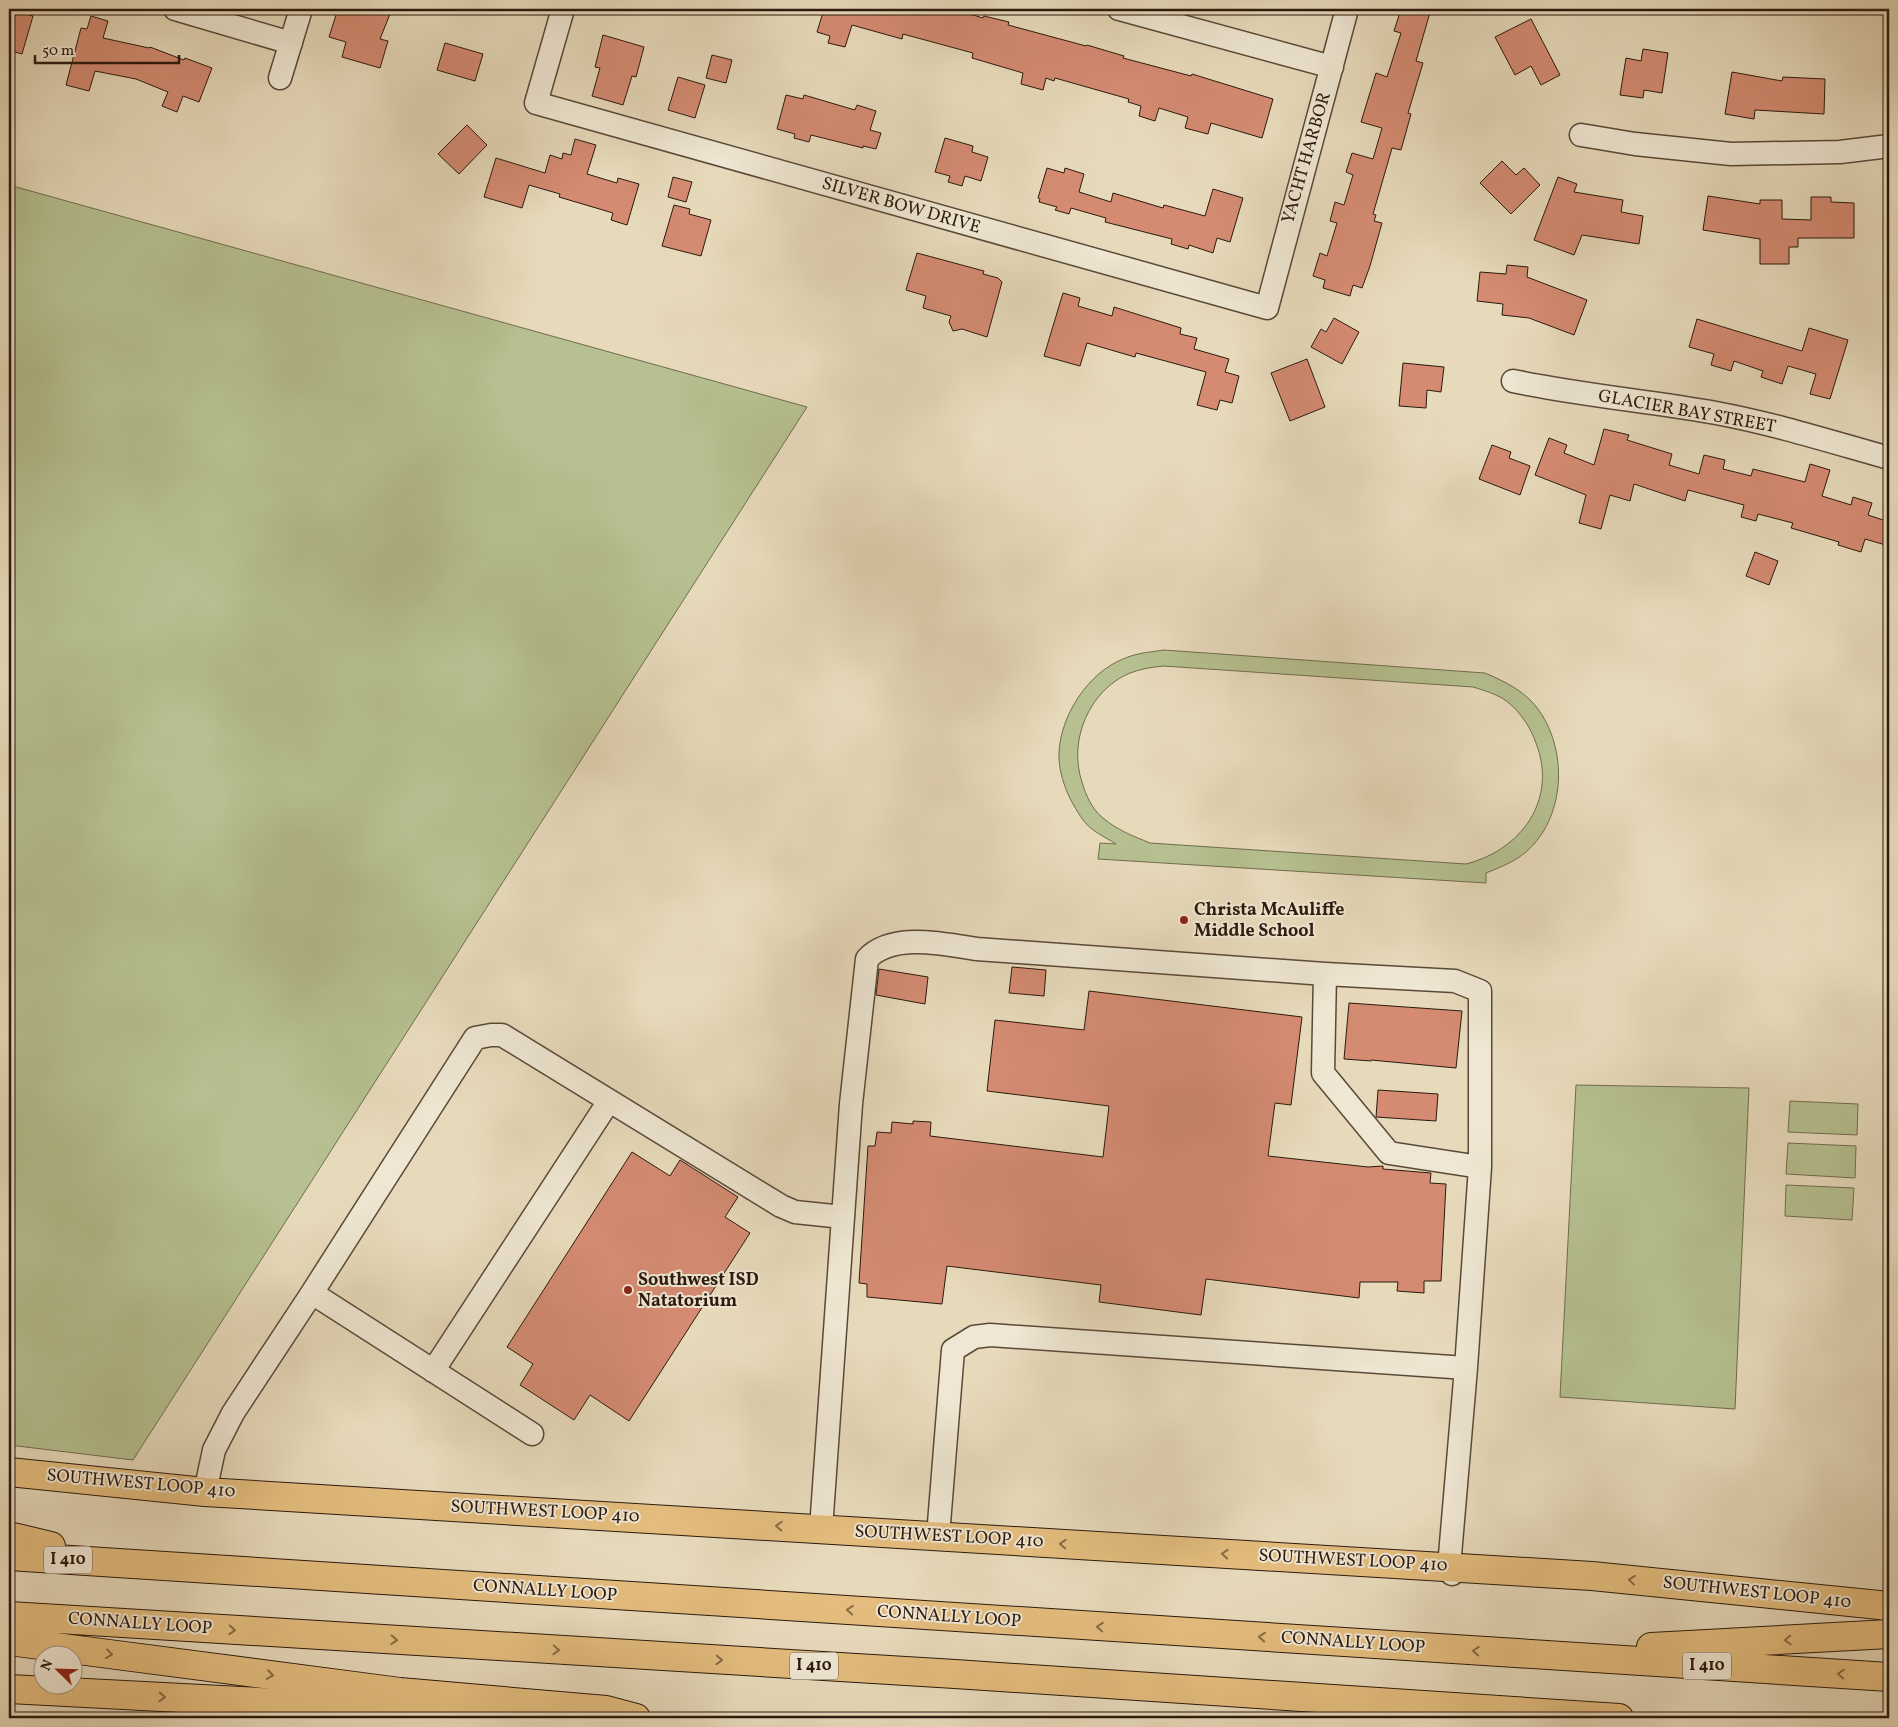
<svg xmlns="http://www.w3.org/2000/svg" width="1898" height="1727" font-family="Vollkorn,serif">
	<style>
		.green { fill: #b6c090; stroke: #706c4f; fill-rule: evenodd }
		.building { fill: #d48b72; stroke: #2b190e }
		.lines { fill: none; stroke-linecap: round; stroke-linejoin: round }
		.minor-casing { stroke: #5a4939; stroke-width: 25 }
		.major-casing { stroke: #2b190e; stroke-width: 30 }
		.highway-casing { stroke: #2b190e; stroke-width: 30 }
		.minor { stroke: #efe7d3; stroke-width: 22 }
		.major { stroke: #e4bd7e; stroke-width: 28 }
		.highway { stroke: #e4bd7e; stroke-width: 28 }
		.oneway { stroke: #886b46 }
		.poi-dot { fill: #8f2418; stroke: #efe7d3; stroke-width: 2 }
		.labels { text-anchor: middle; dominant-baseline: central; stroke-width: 4; stroke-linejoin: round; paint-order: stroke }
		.shield { fill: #efe7d3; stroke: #665749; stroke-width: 1 }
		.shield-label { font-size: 16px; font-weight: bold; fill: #2b190e }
		.street-label { font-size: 18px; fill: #2b190e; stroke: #efe7d3 }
		.poi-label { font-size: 18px; font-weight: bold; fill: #2b190e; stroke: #efe7d3; text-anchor: start }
	</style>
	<rect width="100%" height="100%" fill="#e7dabb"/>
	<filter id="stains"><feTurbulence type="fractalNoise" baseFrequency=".004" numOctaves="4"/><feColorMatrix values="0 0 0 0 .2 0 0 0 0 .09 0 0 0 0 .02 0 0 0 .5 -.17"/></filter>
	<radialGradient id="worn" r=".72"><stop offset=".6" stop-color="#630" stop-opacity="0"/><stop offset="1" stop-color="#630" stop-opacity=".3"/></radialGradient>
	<path class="green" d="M9 185 807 407 133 1460 9 1445Z
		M1164 650 1485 673C1506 682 1527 692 1540 712 1568 753 1565 818 1526 852 1514 862 1501 867 1486 873V883L1098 859 1100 843 1116 844C1105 837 1091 831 1083 820 1069 800 1058 776 1059 752 1061 715 1088 673 1123 659 1136 653 1151 652 1164 650ZM1164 666 1473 687C1483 690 1493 693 1502 698 1518 708 1530 726 1536 743 1558 800 1521 850 1466 864L1150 843C1133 836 1117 830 1103 818 1092 809 1086 796 1082 782 1068 741 1089 690 1130 673 1141 669 1152 667 1164 666Z
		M1576 1085 1749 1088 1735 1409 1560 1397Z
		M1790 1101 1858 1104 1857 1135 1788 1132Z
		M1788 1143 1856 1146 1855 1178 1786 1174Z
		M1786 1185 1854 1188 1852 1220 1785 1216Z"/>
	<path class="building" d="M9 9 33 16 22 54 9 50Z
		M338 9H392L380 39 388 41 380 68 342 57 346 42 329 37Z
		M824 9H953L983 18 984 16 1009 22 1008 25 1086 46 1087 45 1124 56 1123 58 1191 76 1192 74 1273 99 1262 138 1211 123 1208 134 1185 128 1188 117 1159 108 1155 121 1139 116 1141 106 1128 102 1129 99 1055 78 1054 81 1046 78 1043 90 1021 84 1023 73 972 58 973 53 903 34 902 39 852 25 845 47 828 43 830 36 817 32Z
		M1401 9H1431L1416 61 1423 63 1408 113 1411 114 1401 150 1392 148 1373 214 1376 215 1374 221 1382 223 1370 266 1362 288 1353 285 1350 296 1323 288 1325 280 1313 276 1320 253 1327 256 1337 223 1330 221 1335 202 1344 205 1353 175 1346 172 1352 153 1373 159 1382 128 1361 122 1376 73 1387 77 1401 33 1394 31Z
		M91 16 108 21 103 38 149 48 150 47 184 60 185 58 212 68 199 102 183 96 177 112 162 106 168 92 136 79 95 71 89 91 66 85 81 28 87 29Z
		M1531 19 1560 75 1541 85 1531 66 1515 75 1495 37Z
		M603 35 644 47 636 77 632 76 623 105 592 96 600 68 595 67Z
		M445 43 483 54 475 81 437 70Z
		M1643 49 1668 53 1662 93 1644 90 1643 98 1620 95 1626 58 1641 61Z
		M712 55 732 60 726 83 706 78Z
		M1732 72 1782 81 1783 77 1825 79 1824 114 1755 110 1754 119 1725 114Z
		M678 77 705 85 695 118 668 110Z
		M786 95 803 99 804 95 855 110 857 105 876 111 870 130 881 133 876 149 863 146V148L811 135 809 142 794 138 795 134 777 129Z
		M467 125 487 145 459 174 438 154Z
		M945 138 973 146 972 152 988 157 981 181 965 176 962 186 948 182 950 176 935 172Z
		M575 139 596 145 587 174 617 183 618 178 639 184 627 225 611 220 613 213 559 197 560 194 529 185 522 208 484 197 496 158 545 173 550 155 562 159 563 153 571 155Z
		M1502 161 1516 175 1524 168 1540 185 1511 214 1480 183Z
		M1047 168 1064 173 1065 168 1084 174 1079 192 1111 202 1113 193 1163 208 1164 205 1205 216 1213 189 1243 198 1230 242 1217 238 1213 253 1189 245 1188 249 1171 244 1172 239 1105 222 1106 218 1071 208 1069 214 1055 210 1057 207 1039 202 1040 199 1038 198Z
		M673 177 692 182 686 202 668 197Z
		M1558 177 1577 184 1574 192 1623 200 1621 212 1643 216 1639 244 1582 235 1574 255 1534 240Z
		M1708 196 1760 204V200H1782V219L1811 220V197H1831V202L1854 203V238H1798V247H1789V264H1760V239L1703 230Z
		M674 205 690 209 689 214 711 220 701 256 662 246Z
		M917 253 984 271 983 274 998 278 1002 282 987 337 962 329 953 331 949 322 951 316 923 308 926 296 906 290Z
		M1507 265 1528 267 1527 277 1587 300 1574 335 1529 318 1502 315 1503 304 1477 301 1480 272 1506 274Z
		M1063 293 1080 298 1078 306 1112 316 1114 307 1181 328 1180 334 1197 338 1194 349 1229 359 1225 372 1239 376 1232 403 1220 400 1217 410 1197 405 1206 372 1136 353 1135 357 1087 343 1080 366 1044 356Z
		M1334 318 1359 332 1342 364 1311 347 1321 329 1326 332Z
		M1697 319 1802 351 1809 328 1848 340 1830 399 1810 394 1816 374 1788 366 1782 384 1761 377 1763 371 1734 361 1731 371 1711 365 1714 354 1689 347Z
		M1307 359 1325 407 1290 421 1271 373Z
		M1403 363 1444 367 1441 392 1427 390 1426 408 1399 406Z
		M1604 429 1629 435 1627 440 1672 454 1669 465 1699 474 1704 455 1725 460 1723 469 1751 476 1753 469 1805 482 1810 464 1830 470 1822 496 1851 505 1853 497 1872 503 1868 515 1889 522V546L1865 539 1861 552 1838 545 1839 542 1791 528 1793 523 1758 514 1756 521 1741 517 1744 505 1688 490 1685 501 1634 484 1630 501 1610 495 1601 529 1579 523 1586 495 1535 475 1549 438 1567 445 1564 453 1594 465Z
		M1492 445 1511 452 1509 458 1530 466 1520 495 1479 479Z
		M1755 552 1778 561 1769 585 1746 576Z
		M1012 967 1046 970 1044 996 1009 993Z
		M879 969 928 977 925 1004 876 995Z
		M1089 991 1302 1017 1291 1105 1275 1103 1268 1156 1368 1167 1383 1166V1169L1431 1173 1430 1183 1446 1184 1441 1281H1424V1293L1397 1291 1398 1282H1360L1359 1298 1206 1279 1201 1315 1099 1302 1101 1285 947 1266 942 1304 867 1297V1284L859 1283 868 1146H875L877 1132 891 1133 892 1122 913 1124V1121L931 1122 930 1136 1103 1157 1109 1106 987 1091 995 1020 1084 1030Z
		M1349 1003 1462 1011 1456 1068 1371 1060V1061L1344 1059Z
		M1378 1090 1438 1094 1436 1121 1376 1117Z
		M632 1152 670 1176 680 1160 738 1197 725 1217 750 1233 629 1421 590 1395 574 1420 520 1385 533 1364 507 1347Z"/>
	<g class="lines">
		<defs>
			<path id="minor" d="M175 9 291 43
				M563 9 536 103 1267 308 1347 9
				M1119 9 1332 67
				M280 78 301 9
				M1581 135 1635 144 1731 154 1840 152 1889 146
				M1513 381C1580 395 1648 401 1716 413 1775 424 1832 442 1889 458
				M1325 974 1323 1073 1389 1153 1480 1167
				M312 1293 532 1434
				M433 1371 609 1101
				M205 1492 214 1450 233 1413 312 1293 475 1038 491 1035H502L781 1206 795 1212 843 1217
				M821 1529 851 1104 867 959C892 932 944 944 977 949L1325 974 1455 981 1480 991V1167L1466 1368 1449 1567 1452 1574
				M938 1536 953 1350 974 1337 990 1335 1466 1368"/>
			<path id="major" d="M9 1472 205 1492 1592 1576 1889 1606
				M9 1689 546 1717"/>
			<path id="highway" d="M9 1536 51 1546
				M9 1556 1889 1677
				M9 1616 955 1674 1619 1718
				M9 1641 400 1692 606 1710 636 1718
				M1651 1647 1889 1634"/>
		</defs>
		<use href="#minor" class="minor-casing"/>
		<use href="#major" class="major-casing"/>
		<use href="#highway" class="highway-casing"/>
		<use href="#minor" class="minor"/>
		<use href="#major" class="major"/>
		<use href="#highway" class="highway"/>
	</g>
	<defs><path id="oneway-chevron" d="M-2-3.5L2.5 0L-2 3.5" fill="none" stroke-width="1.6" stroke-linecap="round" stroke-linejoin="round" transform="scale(1.25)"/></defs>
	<g class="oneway">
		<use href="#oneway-chevron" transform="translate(779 1526) rotate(-177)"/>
		<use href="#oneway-chevron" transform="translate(1063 1544) rotate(-177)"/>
		<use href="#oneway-chevron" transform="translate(1225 1554) rotate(-177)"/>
		<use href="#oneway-chevron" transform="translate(1632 1580) rotate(-174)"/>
		<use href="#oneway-chevron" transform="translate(850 1610) rotate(-176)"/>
		<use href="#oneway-chevron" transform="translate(1100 1627) rotate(-176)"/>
		<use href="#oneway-chevron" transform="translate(232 1630) rotate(3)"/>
		<use href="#oneway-chevron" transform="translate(1262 1637) rotate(-176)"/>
		<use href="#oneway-chevron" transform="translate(394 1640) rotate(3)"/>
		<use href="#oneway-chevron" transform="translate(1788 1640) rotate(177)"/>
		<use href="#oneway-chevron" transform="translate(556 1650) rotate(3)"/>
		<use href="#oneway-chevron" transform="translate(1476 1651) rotate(-176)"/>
		<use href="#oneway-chevron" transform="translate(109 1654) rotate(7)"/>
		<use href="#oneway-chevron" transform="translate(719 1660) rotate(3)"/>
		<use href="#oneway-chevron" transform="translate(1841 1674) rotate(-176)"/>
		<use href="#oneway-chevron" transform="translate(270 1675) rotate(8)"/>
		<use href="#oneway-chevron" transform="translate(162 1697) rotate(3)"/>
	</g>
	<g class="poi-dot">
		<circle cx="1184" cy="920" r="5"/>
		<circle cx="628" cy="1290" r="5"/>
	</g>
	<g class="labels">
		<g class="shield">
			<rect x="44" y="1546.5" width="48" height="27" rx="4"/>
			<rect x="790" y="1652.5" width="48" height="27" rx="4"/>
			<rect x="1683" y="1652.5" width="48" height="27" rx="4"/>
		</g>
		<g class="shield-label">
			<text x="68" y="1560">I 410</text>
			<text x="814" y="1666">I 410</text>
			<text x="1707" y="1666">I 410</text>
		</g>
		<g class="street-label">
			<text transform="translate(1307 158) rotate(-74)">YACHT HARBOR</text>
			<text transform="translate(901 206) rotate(16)">SILVER BOW DRIVE</text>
			<text transform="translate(1687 412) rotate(10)">GLACIER BAY STREET</text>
			<text transform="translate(141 1484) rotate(5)">SOUTHWEST LOOP 410</text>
			<text transform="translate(545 1512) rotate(3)">SOUTHWEST LOOP 410</text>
			<text transform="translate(949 1537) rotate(3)">SOUTHWEST LOOP 410</text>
			<text transform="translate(1353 1561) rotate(3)">SOUTHWEST LOOP 410</text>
			<text transform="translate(545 1591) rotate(4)">CONNALLY LOOP</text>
			<text transform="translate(1757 1593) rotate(6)">SOUTHWEST LOOP 410</text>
			<text transform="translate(949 1617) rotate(4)">CONNALLY LOOP</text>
			<text transform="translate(140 1624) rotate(4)">CONNALLY LOOP</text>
			<text transform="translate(1353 1643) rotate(4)">CONNALLY LOOP</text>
		</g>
		<g class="poi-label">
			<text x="1194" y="910">Christa McAuliffe<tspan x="1194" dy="21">Middle School</tspan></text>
			<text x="638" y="1280">Southwest ISD<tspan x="638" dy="21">Natatorium</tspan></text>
		</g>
	</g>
	<rect width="1898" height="1727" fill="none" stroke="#e7dabb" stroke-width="30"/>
	<rect x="10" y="10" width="1878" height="1707" fill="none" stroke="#2b190e" stroke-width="2.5"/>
	<rect x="15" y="15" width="1868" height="1697" fill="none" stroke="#2b190e"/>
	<g transform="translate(58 1670) rotate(293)"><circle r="24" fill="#efe7d3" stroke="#a19584"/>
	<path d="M0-4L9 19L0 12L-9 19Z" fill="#8f2418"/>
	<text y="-8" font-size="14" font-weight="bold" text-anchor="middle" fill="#2b190e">N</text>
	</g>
	<path d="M35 55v8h144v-8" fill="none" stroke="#2b190e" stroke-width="2.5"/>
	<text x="42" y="55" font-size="15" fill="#2b190e" stroke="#efe7d3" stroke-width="4" paint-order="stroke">50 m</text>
	<rect width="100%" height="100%" filter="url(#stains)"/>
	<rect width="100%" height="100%" fill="url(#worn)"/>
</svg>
